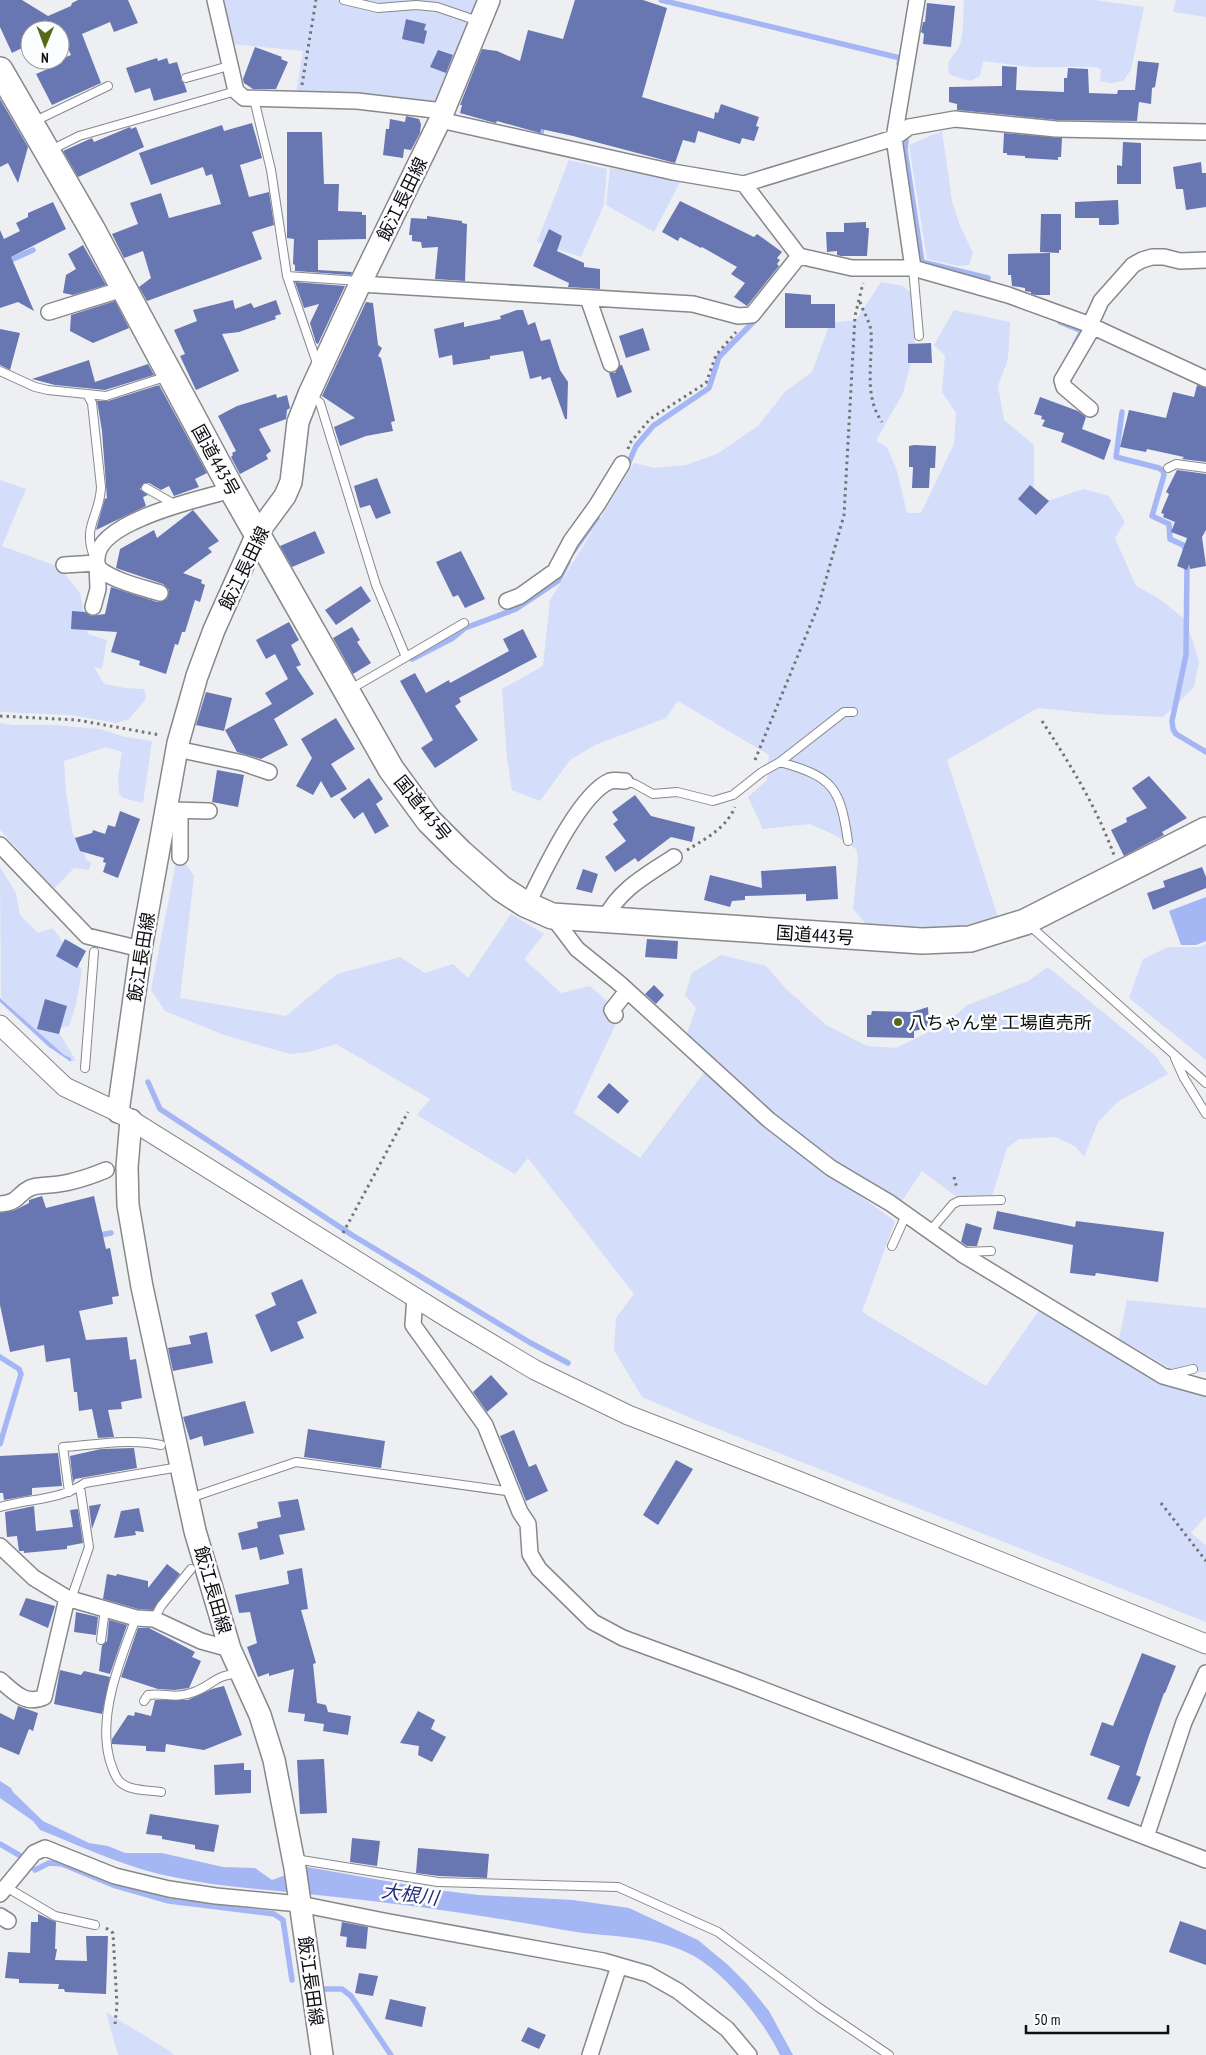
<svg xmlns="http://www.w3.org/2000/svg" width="1206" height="2055" font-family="'PT Sans Narrow','Noto Sans JP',sans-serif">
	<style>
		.green { fill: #d4ddf9 }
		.water { fill: #a5b6f5 }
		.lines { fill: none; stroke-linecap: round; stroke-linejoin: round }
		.stream { stroke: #a5b6f5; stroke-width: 5.5 }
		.building { fill: #6876b1 }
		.service-casing { stroke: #87888b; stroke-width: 10 }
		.minor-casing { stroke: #87888b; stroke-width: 18 }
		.tertiary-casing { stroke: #87888b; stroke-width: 21 }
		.secondary-casing { stroke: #87888b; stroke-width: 24 }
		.trunk-casing { stroke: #87888b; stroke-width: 28 }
		.path { stroke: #737476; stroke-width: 3; stroke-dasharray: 2.5 4; stroke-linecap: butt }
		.service { stroke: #fff; stroke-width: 8 }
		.minor { stroke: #fff; stroke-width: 15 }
		.tertiary { stroke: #fff; stroke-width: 19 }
		.secondary { stroke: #fff; stroke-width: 21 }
		.trunk { stroke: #fff; stroke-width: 25 }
		.poi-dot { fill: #556916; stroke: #fcfdff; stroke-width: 2 }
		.labels { text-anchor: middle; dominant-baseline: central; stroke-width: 5; stroke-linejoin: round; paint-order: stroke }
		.street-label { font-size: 18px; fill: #0e0e0f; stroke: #fcfdff }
		.poi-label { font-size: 18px; fill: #0e0e0f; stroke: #fcfdff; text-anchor: start }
		.water-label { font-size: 19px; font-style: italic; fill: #242d75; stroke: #fcfdff }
	</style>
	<rect width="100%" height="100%" fill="#eeeff2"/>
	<path class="green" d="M222 0H482L437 105 296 94 303 51 232 44Z
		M964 0H1094L1144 7 1131 70 1123 81 1111 83 1100 81 1101 69 1096 67H1031L983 61 980 76 970 81 950 75C944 57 955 58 960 44 964 33 963 12 964 0Z
		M1176 0H1206V17L1173 12Z
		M942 131 952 201 960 226 973 253 969 265 959 266 927 259 909 145Z
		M569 160 607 169 604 205 581 257 537 242Z
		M610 168 680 182 654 232 606 205Z
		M881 282 903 286 911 293 915 347 903 393 876 441 887 447 897 471 907 513H921L954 444 956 413 942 392 945 355 934 345 954 310 1010 322 1008 359 998 386 1004 420 1034 445V500H1051L1083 489 1109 496 1125 522 1115 538 1136 586 1158 598 1186 620 1199 661 1194 687 1163 717 1097 714 1038 708 947 760 998 917 952 928 866 924 853 909 858 861 857 850 837 836 810 824 763 829 748 797 767 780 769 755 678 701 666 718 595 745 570 760 540 801 512 790 507 758 502 689 543 666 550 600 634 463 655 468 686 465 717 454 758 426 785 392 812 372 830 323 856 320Z
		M0 480 26 489 2 546 59 567 80 593 88 634 107 640 102 669 94 667 104 684 125 688 144 689 146 699 129 719 116 723 71 715 0 712Z
		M0 723 13 725H53L100 729 125 737 152 741 143 803 123 798 119 794 118 777 122 752 106 747 64 761 66 793 73 835 81 843 86 859 91 863 89 870 74 868 54 889 0 830Z
		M178 852 194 876 180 998 286 1016 337 974 400 957 425 973 453 964 468 978 511 914 544 934 524 959 561 993 590 986 621 1013 574 1113 640 1158 706 1070 797 1151 895 1221 862 1312 986 1386 1040 1309 1170 1387 1206 1396V1516L1191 1533 1206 1545V1622L698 1421 642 1397 614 1350 616 1318 634 1294 528 1158 515 1174 417 1115 430 1099 336 1044 309 1052 290 1054 224 1035 165 1011 151 990Z
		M0 867 16 893 20 915 38 933 53 928 82 970 76 1004 69 1026 57 1029 76 1061H70L1 998Z
		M1206 944V1060L1129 998 1143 959 1168 947H1200Z
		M721 955 766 966 785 988 826 1025 867 1046 896 1048 943 1025 968 1005 1028 981 1048 967 1155 1055 1168 1074 1117 1102 1098 1122 1084 1157 1075 1146 1055 1137 1019 1139 1007 1148 992 1196 958 1198 922 1171 900 1204 817 1151 761 1107 686 1036 696 1008 685 995 692 973Z
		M1127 1300 1206 1308V1372L1179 1373 1119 1339Z
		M106 2012 171 2052 173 2055H118Z"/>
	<path class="water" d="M1206 897V941L1196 945H1181L1169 911Z
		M0 998 64 1055 71 1058V1062L49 1047 0 1002Z
		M0 1781 11 1788 13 1792 43 1821 89 1843 108 1846 125 1853H162L223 1867 255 1868 272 1880 307 1867 437 1890 479 1895 573 1900 629 1908 698 1940 728 1965 747 1984 769 2011 793 2055H780C764 2021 724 1971 690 1954 651 1934 606 1938 564 1930 482 1915 400 1903 317 1895 269 1890 220 1887 173 1877 129 1869 81 1846 40 1830L33 1821 0 1798Z"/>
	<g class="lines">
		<path class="stream" d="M661 0 900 58 899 64
			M536 126 542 127 541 133
			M906 140 905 150 922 262 988 278
			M0 265 33 250
			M1060 322 1082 331 1075 344
			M1122 412 1116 457 1159 468 1163 471 1164 475 1152 516 1169 524 1170 539 1183 545 1187 552
			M626 469 636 446 653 426 709 388 719 357 757 318
			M572 553 597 518
			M1187 564 1186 655 1172 721 1173 729 1176 734 1206 752
			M412 659 453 638 465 628 516 609 558 581 568 562
			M148 1082 160 1109 352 1235 529 1342 568 1363
			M95 1236 111 1233
			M0 1357 19 1369 21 1374 0 1444
			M0 1844 19 1855
			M35 1870 49 1863 62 1864 113 1885 169 1901 274 1914 283 1920 292 1980
			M325 1989H342L351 1996 391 2055"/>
	</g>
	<path class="building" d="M0 0H22L48 16 71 6 72 3 78 0H128L138 23 114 32 110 22 82 34 101 83 52 105 36 74 62 63 61 59 71 55 60 30H30V44L12 53 0 27Z
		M575 0H643L667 8 642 97 714 119 715 112 718 113 721 104 759 117 756 126 759 127 754 141 742 138 740 144 698 131 695 143 683 140 675 163 573 136 541 129 540 133 497 121 496 123 488 121 460 113 462 105H460L482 49 497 51 520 61 528 30 563 39Z
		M927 3 955 6 951 47 923 44 924 34 921 32 923 22H925Z
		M406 19 426 24 424 30 427 31 424 44 402 39Z
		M255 47 282 57 281 59 288 62 276 89H253L244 83 243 79Z
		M438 50 453 55 446 73 430 67Z
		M157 58 158 61 167 58 169 64 177 62 181 75V80L184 83 187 92 154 101 150 88 135 93 126 68Z
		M1138 61 1159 63 1155 87 1152 88 1151 104 1139 102 1137 121 1057 120 957 110V104L949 102V87L1002 86V66L1017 67 1016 90 1064 92V78H1067L1068 68 1088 69 1089 93 1117 94 1118 90H1135Z
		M0 99 28 147 18 183 8 163 0 167Z
		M406 116 419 119 421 124 420 133 411 150 404 149 403 158 383 155 386 129H389L390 119 405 122Z
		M252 123 262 158 240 165 249 197 269 192 274 225 252 232 262 259 147 301 139 287 151 278 143 251 124 258 112 234 138 224 130 203 161 193 169 218 221 204 212 174 206 176 203 167 151 185 139 153 222 125 224 131Z
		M130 127 131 129 136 127 144 147 78 177 63 151 92 138 94 142Z
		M287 132H322L324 184H339L338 211 362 212V215H366V239L318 240V270L352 272 351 275 295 271V265L293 264 294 239 287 238Z
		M1004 133 1062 138 1061 157H1058V160L1025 158V156L1007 155V153H1003Z
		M1123 142 1141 143V184H1117V165L1122 166Z
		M1201 162 1202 173H1206V207L1186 210 1183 189H1176L1173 167Z
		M1118 200 1119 224 1115 225H1099V218H1075V202Z
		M680 201 754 237 757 234 782 252 777 258 780 260 777 264 779 266 747 306 734 297 745 283 731 274 737 267 702 247 701 248 680 237 678 241 662 232Z
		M53 202 66 229 11 257 34 311 18 302 0 308V230L4 239 20 231 16 223 28 217V213Z
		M1041 214H1061V250H1059V253L1040 252Z
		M427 216 462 221V223L467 224 465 281 435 279 438 247 422 248 421 242 412 241V235H409L411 218 427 219Z
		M866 222V228H869L867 256H841L837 255V251L827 252 826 232H844V223Z
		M549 229 562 236 557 251 584 263V267L600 269V289L568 287 569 283 533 266Z
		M83 245 106 285 73 295 63 293 66 275 76 269 68 254Z
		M1050 253V295H1036L1031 294V292L1025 291V288L1012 286 1011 275H1008V254Z
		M295 282 345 286 318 344 316 343 310 323 319 304 304 308Z
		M785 293 811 295V304H835V328H785Z
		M233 300 235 309 251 303 254 308 276 300 281 314 275 316 276 319 239 332 222 334 239 371 196 390 180 356 185 354 174 330 197 321 193 310Z
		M115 301 129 328 93 343 70 331 71 315Z
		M366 302 373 303 378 345 382 348 378 356 381 358 395 421 391 422 393 431 366 436 340 446 334 427 355 418 322 396Z
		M517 310H523L528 325 535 322 541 341 550 339 560 370 568 382 567 419H565L550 377 542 380 541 376 530 379 523 351 490 356V359L453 365 452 355 439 358 434 329 464 322V327L501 319 500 316Z
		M643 328 650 350 626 358 619 336Z
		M0 329 20 333 10 370 0 365Z
		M931 343 932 363H908V344Z
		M89 360 95 382 148 364 154 375 105 390 55 385 32 379Z
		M620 365H622L632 392 617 398 609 373H615Z
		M159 385 207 473 195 479 199 487 174 496 169 486 161 490 149 483H144L140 489 148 495 143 497 146 506 96 530 105 498 107 499 102 431 97 401H108Z
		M1197 385 1206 388V462L1182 459 1184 457 1147 449 1146 452 1120 447 1129 410 1166 418 1173 392 1194 397Z
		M276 394 277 398 287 395 290 408 287 410 286 419 259 429 271 451 266 455 268 459 240 474 231 457 233 455 232 453 236 451 218 416 237 406Z
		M1040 397 1078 411 1086 417 1082 429 1111 440 1104 460 1061 442 1064 433 1042 426 1045 420 1041 419 1042 416 1034 414Z
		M914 445 936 446 935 468H930L929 488H912L913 467H909V446Z
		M1177 470 1206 474V530L1202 537 1206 566 1190 569 1189 564 1187 570 1177 566 1187 538 1171 532 1175 522 1163 517 1164 514 1161 513 1169 494 1166 492Z
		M377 478 391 513 376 519 370 505 360 508 354 486Z
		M1030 485 1049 501 1036 515 1018 499Z
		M193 510 219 541 208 548 212 552 183 573 202 580 201 583 205 585 200 602 195 600 185 632H182L178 645 175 644 166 674 139 665 140 661 111 652 117 632 71 629 72 611 85 612 91 616 105 614 111 587 157 602 167 599 169 590 163 584 116 568 120 549 154 530 157 538Z
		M315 531 325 553 292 567 280 546Z
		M461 551 485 599 465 608 458 595 453 597 436 562Z
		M361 586 371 601 336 625 325 610Z
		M289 622 299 640 291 645 301 665 296 667 314 694 274 719 288 745 261 759 237 752 225 730 272 704 265 693 288 679 275 654 266 659 256 640Z
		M352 627 360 640 357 642 371 663 353 674 333 638Z
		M523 629 537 657 459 698 461 702 455 706 478 740 435 768 421 748 433 740 400 681 415 673 426 693 449 680 450 683 509 651 503 639Z
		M206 692 232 698 224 731 196 725Z
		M336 718 355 749 331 764 347 789 331 798 321 781 313 795 296 786 312 758 301 739Z
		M217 770 244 775 238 807 212 802Z
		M1149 776 1187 818 1162 832 1164 835 1124 856 1111 830 1127 822 1126 818 1147 808 1132 788Z
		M369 778 383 799 376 804 389 826 375 834 363 812 354 819 340 799Z
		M635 795 651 816 695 827 692 842 671 837 638 862 635 858 615 872 605 857 626 841 613 824 618 820 612 812Z
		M120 811 140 819 118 878 103 872 106 863 103 862 104 858 80 851 75 838 92 833 93 830 105 834 108 825 115 827Z
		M836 866 838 899 806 901V894L745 896V900L732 901 730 907 704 900 710 875 762 888 761 871Z
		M1202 867 1206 877V888L1153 910 1147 893 1165 887 1163 881Z
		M583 869 598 874 592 893 576 889Z
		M65 939 86 951 77 968 56 956Z
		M647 939 678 941 677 959 645 957Z
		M654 985 664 995 656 1004 645 994Z
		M45 999 67 1006 59 1034 37 1029Z
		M928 1007 929 1027 914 1031V1038L867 1037V1015H871L872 1011 912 1012Z
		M609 1083 629 1101 618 1114 597 1097Z
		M42 1196 46 1208 94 1196 106 1249 110 1248 119 1296 112 1297 113 1304 79 1311 86 1340 127 1337 130 1360 136 1359 142 1398 121 1402 122 1409 108 1410 114 1437 98 1438 92 1409 79 1411 77 1392H74L70 1358 46 1362 44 1345 10 1352 0 1305V1213L15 1210 29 1203V1200Z
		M997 1211 1075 1227 1076 1221 1164 1232 1158 1282 1096 1273 1095 1276 1070 1273 1073 1245 993 1229Z
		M966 1223 982 1228 977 1246H967L961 1242Z
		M302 1279 317 1313 297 1322 304 1338 271 1352 255 1315 276 1305 271 1293Z
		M207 1332 213 1363 173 1371 168 1348 191 1344 189 1336Z
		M491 1375 508 1394 487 1412 473 1392Z
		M245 1401 254 1433 204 1446 202 1436 190 1440 183 1417Z
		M308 1429 385 1441 381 1468 304 1457Z
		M514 1430 529 1467 536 1464 548 1491 526 1501 500 1436Z
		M134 1448 137 1468 75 1479 73 1483 70 1456 101 1449Z
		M58 1453 62 1486 32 1488V1495L4 1500 3 1493H0V1456Z
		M676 1460 693 1469 658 1525 643 1515Z
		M298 1499 305 1530 279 1535 284 1554 260 1560 257 1547 242 1550 238 1533 258 1528 257 1522 281 1517 278 1502Z
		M101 1504 92 1529 89 1506Z
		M34 1506 36 1531 73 1527 70 1510 78 1509 83 1543 67 1546V1549L24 1553V1551H19L17 1536 7 1537 5 1512Z
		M139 1508 144 1532 135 1531 136 1535 114 1538 121 1511Z
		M167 1564 180 1574 153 1610 138 1609 103 1599 107 1574 116 1576 117 1574 148 1581V1588Z
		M302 1568 308 1609 301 1610 316 1663 313 1664 317 1703 326 1705 328 1712 351 1716 348 1735 323 1731 324 1724 304 1721 305 1714 288 1712 294 1669 269 1676V1673L258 1677 247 1647 257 1643 250 1612 239 1613 235 1595 289 1584 287 1571Z
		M26 1598 55 1606 48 1628 19 1615Z
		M76 1612 98 1617 96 1635 74 1632Z
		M109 1620 127 1625 110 1674 99 1671 102 1645 107 1641Z
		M138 1628H149L195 1652 192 1657 201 1661 189 1688 175 1690 158 1689 121 1677Z
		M1142 1653 1176 1666 1165 1693H1164L1148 1738 1136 1775 1141 1777 1129 1807 1107 1799 1120 1766 1090 1755 1102 1722 1113 1726Z
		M60 1670 81 1675 84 1671 110 1677 102 1714 54 1704Z
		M224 1686 242 1735 204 1750 166 1744 165 1752 146 1751V1746L112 1744V1739L128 1715 134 1716 135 1712 151 1716 155 1700H188L212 1689Z
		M18 1706 38 1713 33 1731 29 1729 19 1755 0 1747V1713L14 1720Z
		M418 1711 435 1720 431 1729 446 1737 432 1762 418 1755 419 1746 400 1743Z
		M324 1759 327 1813 300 1814 297 1760Z
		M244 1763V1770H251V1793L215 1795 214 1765Z
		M150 1814 219 1825 214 1852 195 1849V1845L162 1839V1836L146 1834Z
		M352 1838 380 1841 377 1866 350 1862Z
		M418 1848 489 1854 487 1878 439 1876 416 1873Z
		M38 1914 56 1922 55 1949H57L55 1960 87 1961 86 1936H108L106 1994 65 1992 64 1989H58L59 1984 19 1983V1979L5 1978 8 1952 30 1953 31 1922H38Z
		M1180 1921 1206 1930V1965L1169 1952Z
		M342 1922 368 1927 366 1949 346 1947 347 1937 340 1936Z
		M359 1973 378 1976 373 1996 355 1993Z
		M390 1999 426 2007 422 2027 385 2019Z
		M528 2027 546 2035 539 2049 521 2041Z"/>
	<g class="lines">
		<defs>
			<path id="service" d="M344 0 378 8 416 5 437 7 478 21
				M186 78 229 66
				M254 99 271 170 287 276 318 366
				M33 122 108 86
				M51 150 79 136 236 91
				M913 268 919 336
				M287 276 359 281
				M0 371 35 387 48 390 106 396 168 376
				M87 394 92 403 101 487C100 517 81 526 95 559
				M311 395 320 403 376 585 406 657 464 623
				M1168 468 1176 464 1206 468
				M146 488 176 505
				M349 690 406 657
				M780 762C833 777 840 787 848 841
				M625 781 635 784 653 794 677 792 713 801 733 795 762 772 780 762 844 712H853
				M1029 925 1206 1083
				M1175 1058 1184 1078 1206 1114
				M85 1068 94 952
				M930 1231 953 1204 959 1201 1001 1200
				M892 1246 906 1215
				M963 1252 991 1251
				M1168 1375 1193 1369
				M69 1492 63 1447C95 1445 129 1438 161 1445
				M190 1498 296 1462 513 1492
				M0 1507C31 1498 58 1501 85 1483L179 1467
				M71 1599 89 1547 80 1487
				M136 1618C120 1660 97 1716 110 1761 113 1769 114 1776 120 1782 130 1791 148 1790 161 1792
				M154 1619 161 1606 191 1569
				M101 1640 105 1609
				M144 1701 148 1695C165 1692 174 1700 194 1692 213 1685 217 1673 240 1674
				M295 1859 438 1882 618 1887 718 1932 818 2007 889 2055
				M6 1887 55 1916 95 1925"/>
			<path id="minor" d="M215 0 236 91 244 98 357 101 443 111
				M440 120 673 172 744 184 894 138 909 127 955 119 1056 129 1206 132
				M744 184 799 256 852 268H913L1008 295 1085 323 1206 379
				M913 268 894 138 917 0
				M360 284 693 304 738 316 752 315 799 256
				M588 298 611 364
				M49 312 123 289
				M1090 325 1101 301 1133 265 1142 260 1152 257H1164L1180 261 1206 260
				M1090 409 1064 387 1062 380 1093 327
				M64 565 97 563 98 589 93 607
				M160 593C141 587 118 582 102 571 98 568 96 563 97 558 98 521 202 498 232 490
				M507 601 520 596 555 571 571 541 597 505 622 464
				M177 749 243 763 269 772
				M171 810 209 811
				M0 845 87 936 141 949
				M180 857V811
				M527 905C542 875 579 794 610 781 614 780 621 781 625 781
				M552 916 577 949 619 983 769 1120 831 1168 890 1203 962 1254 1163 1376 1206 1388
				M605 919C618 890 648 874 674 857
				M615 1015 612 1010 627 991
				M0 1204C19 1203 17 1194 30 1188 37 1185 42 1186 49 1185 69 1184 89 1177 106 1170
				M415 1297 413 1325 485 1425 520 1512 528 1524 530 1554 539 1569 593 1622 623 1638 735 1679 1206 1860
				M0 1546 34 1578 67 1598 136 1618 154 1619 201 1641 230 1649
				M0 1680C14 1692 26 1706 44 1697L67 1598
				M1146 1837 1184 1722 1206 1673
				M0 1894 34 1853 45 1848 115 1876 169 1889 216 1896 300 1904 384 1921 603 1961 648 1974 678 1991 727 2029 749 2055
				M0 1916 8 1921
				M590 2055 619 1966"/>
			<path id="tertiary" d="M0 1025 65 1087 118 1112 448 1318 535 1370 628 1415 801 1482 1206 1644"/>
			<path id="secondary" d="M118 1112 141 949 178 743 197 676 214 630 257 534 285 496 291 482 298 422 309 394 360 284 440 120 489 0
				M131 1120 127 1167 128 1205 142 1287 195 1531 230 1649 260 1715 274 1760 295 1868 322 2055"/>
			<path id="trunk" d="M0 70 92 229 232 490 391 769 429 821 461 853 502 889 525 904 552 916 922 941 970 939 1025 922 1206 830"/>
		</defs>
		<use href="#service" class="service-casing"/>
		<use href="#minor" class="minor-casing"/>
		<use href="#tertiary" class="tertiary-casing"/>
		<use href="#secondary" class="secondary-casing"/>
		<use href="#trunk" class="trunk-casing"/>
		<path class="path" d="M302 85 316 0
			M860 302C863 311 870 322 871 331 873 361 863 395 882 422
			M628 449 630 443 650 419 706 383 716 355 736 332
			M0 716 77 720 160 735
			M1042 721C1070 764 1096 806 1114 855
			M755 760 819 604 844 515 855 316 863 283
			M687 850C707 838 726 828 735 807
			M954 1177 957 1189
			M343 1233 408 1112
			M1161 1503 1206 1561
			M106 1928 113 1933 117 2005 115 2024"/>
		<use href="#service" class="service"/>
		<use href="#minor" class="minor"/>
		<use href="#tertiary" class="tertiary"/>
		<use href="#secondary" class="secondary"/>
		<use href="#trunk" class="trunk"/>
	</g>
	<circle class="poi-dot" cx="898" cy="1022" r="5"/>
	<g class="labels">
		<g class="street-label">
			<text transform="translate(402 199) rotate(-64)">飯江長田線</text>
			<text transform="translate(216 460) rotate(61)">国道443号</text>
			<text transform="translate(244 568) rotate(-64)">飯江長田線</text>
			<text transform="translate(423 808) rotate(51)">国道443号</text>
			<text transform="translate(815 935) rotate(4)">国道443号</text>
			<text transform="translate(141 957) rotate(-81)">飯江長田線</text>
			<text transform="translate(213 1590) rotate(74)">飯江長田線</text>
			<text transform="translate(311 1981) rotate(82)">飯江長田線</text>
		</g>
		<g class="poi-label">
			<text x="908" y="1022">八ちゃん堂 工場直売所</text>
		</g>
		<g class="water-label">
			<text transform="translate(410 1894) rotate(8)">大根川</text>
		</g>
	</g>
	<g transform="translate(45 45) rotate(181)"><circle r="24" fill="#fcfdff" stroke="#9d9d9f"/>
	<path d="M0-4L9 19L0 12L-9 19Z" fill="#556916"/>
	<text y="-8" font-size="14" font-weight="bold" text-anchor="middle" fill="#0e0e0f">N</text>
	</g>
	<path d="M1026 2025v8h142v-8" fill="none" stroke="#0e0e0f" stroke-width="2.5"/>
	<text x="1034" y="2025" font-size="15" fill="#0e0e0f" stroke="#fcfdff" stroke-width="4" paint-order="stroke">50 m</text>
</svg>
